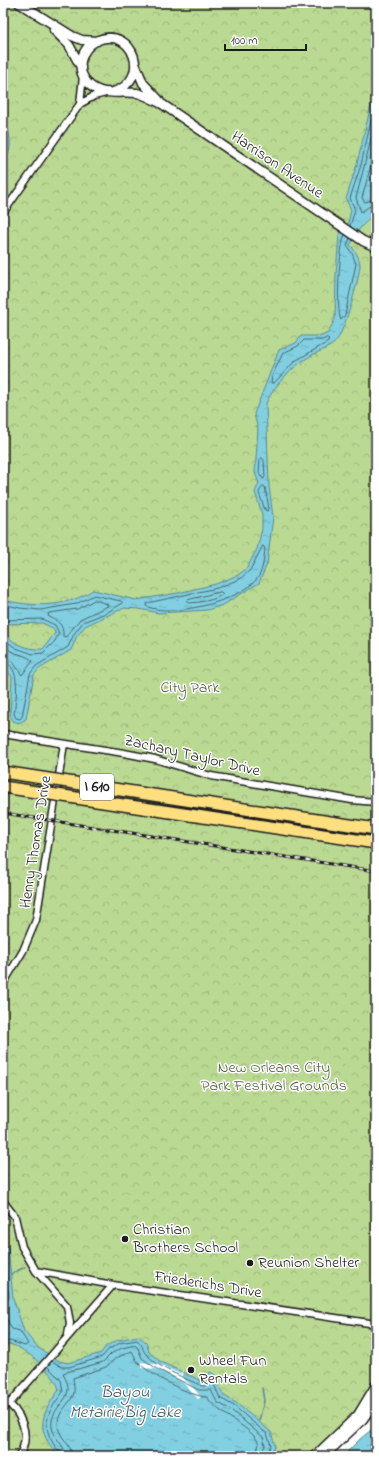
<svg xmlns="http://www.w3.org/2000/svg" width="379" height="1459" font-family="'Indie Flower',sans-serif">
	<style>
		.forest { fill: url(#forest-crowns); stroke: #6b7a57 }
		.water { fill: url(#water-ripples); stroke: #598793 }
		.pier { fill: #fff }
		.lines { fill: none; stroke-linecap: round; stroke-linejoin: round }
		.shore { stroke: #45646b; stroke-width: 1 }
		.stream { stroke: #598793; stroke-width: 1.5 }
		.minor-casing { stroke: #1c1c1c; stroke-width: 9 }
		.tertiary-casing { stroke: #1c1c1c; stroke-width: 11 }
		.motorway-casing { stroke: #1c1c1c; stroke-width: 14 }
		.minor { stroke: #fff; stroke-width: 6 }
		.tertiary { stroke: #fff; stroke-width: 8 }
		.motorway { stroke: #fedf80; stroke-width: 11 }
		.rail-casing { stroke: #1c1c1c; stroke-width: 3 }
		.rail { stroke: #fff; stroke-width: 1.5; stroke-dasharray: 4.5; stroke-linecap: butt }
		.motorway-bridge-casing { stroke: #1c1c1c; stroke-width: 14; stroke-linecap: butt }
		.motorway-bridge { stroke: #fedf80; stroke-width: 11 }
		.poi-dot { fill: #1c1c1c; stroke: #fff; stroke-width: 1.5 }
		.labels { text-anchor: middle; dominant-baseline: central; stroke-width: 3; stroke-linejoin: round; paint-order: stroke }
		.shield { fill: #fff; stroke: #606060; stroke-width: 1 }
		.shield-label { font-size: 15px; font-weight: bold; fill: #1c1c1c }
		.street-label { font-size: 16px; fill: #1c1c1c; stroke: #fff }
		.park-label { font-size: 16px; fill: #535e45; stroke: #fff }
		.poi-label { font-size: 16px; fill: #1c1c1c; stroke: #fff; text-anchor: start }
		.water-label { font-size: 17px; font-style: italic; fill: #405b61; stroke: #fff }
	</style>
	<defs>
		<pattern id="forest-crowns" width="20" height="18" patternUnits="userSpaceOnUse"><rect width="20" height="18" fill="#bad992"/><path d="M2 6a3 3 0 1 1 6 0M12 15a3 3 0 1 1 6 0" fill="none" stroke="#9fba7d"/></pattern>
		<pattern id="water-ripples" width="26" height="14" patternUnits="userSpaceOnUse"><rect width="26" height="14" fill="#82cfe2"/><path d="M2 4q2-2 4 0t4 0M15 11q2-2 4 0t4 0" fill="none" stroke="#70b1c1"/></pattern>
	</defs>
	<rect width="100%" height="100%" fill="#fff"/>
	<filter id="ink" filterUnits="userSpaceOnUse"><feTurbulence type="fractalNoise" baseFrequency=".025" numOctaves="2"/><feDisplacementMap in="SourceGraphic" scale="8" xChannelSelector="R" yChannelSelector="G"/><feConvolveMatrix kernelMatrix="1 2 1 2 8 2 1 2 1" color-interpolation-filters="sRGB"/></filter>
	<g filter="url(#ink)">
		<path class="forest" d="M3 3H376V1374C367 1406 337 1427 314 1450L310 1456H3Z"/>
		<path class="water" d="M376 84V212L360 228 350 245C355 250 359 257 360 264 360 277 345 329 337 340 332 347 320 351 312 355 292 367 276 383 266 403L269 486 273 517 267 564 259 583 223 605 207 610 159 613 139 609 124 608 85 626 77 636 71 650 39 669 34 675 26 719 19 723 13 721 10 715 12 677 3 665V635L8 636C15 646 31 650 43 649L55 633 53 628 42 623 3 624V600C33 607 66 608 93 590L136 600 178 593 216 584 238 575 247 568 257 549 262 529V514L255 492 259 483 255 473 258 429 254 414 279 350 296 343 301 336H322L328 333 335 319 336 274 339 235 348 223 351 210 346 199 357 164Z
			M3 115C11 136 14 146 3 167Z
			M3 1243 8 1247 13 1298 24 1331 37 1347 59 1361 68 1363 101 1353 106 1346 118 1340 138 1336 146 1342 149 1352 161 1362 204 1382 210 1372 214 1374 223 1395 236 1403 271 1432 275 1446 269 1456H59C35 1431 40 1415 59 1390 57 1375 25 1347 9 1344L3 1348Z
			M376 1426V1456H343L360 1439Z"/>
		<path class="pier" d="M141 1362 161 1365 180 1374 183 1370 184 1371 181 1377 190 1384 201 1397 198 1399 183 1383 172 1376 155 1369 141 1368Z"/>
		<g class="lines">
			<path class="shore" d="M376 120 356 198 361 212 370 206 376 205
				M376 147 362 198 365 202 376 199
				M350 226 355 210 350 198 361 165 376 99
				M345 235C339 243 336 313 341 320L345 315 356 264 352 253 347 246 350 238
				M327 338 329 339 328 342 295 361 274 383H271L272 376 283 353 298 346 304 340H322Z
				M262 458 264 460 265 477 263 479 259 473 260 460Z
				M263 486 265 487 269 509 267 511 265 510 259 493Z
				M263 546 265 548C264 559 263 572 256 580 238 602 170 618 146 606L147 603 217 588 240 579 250 570Z
				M221 592 223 594C214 601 200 602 189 603L187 602 188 600Z
				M95 600 107 604 108 606 80 619 66 637 63 636C64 624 57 621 48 616L49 613 77 609Z
				M3 604 20 608 40 610 76 604 94 595 121 601 123 603 106 613 83 622 74 634 68 647 36 666 30 674 22 717 20 719 16 718 14 714C16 701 22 664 3 662
				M3 620 42 619 55 625 59 633 55 641 43 653 33 654 16 648 3 639
				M3 645C11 655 25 653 33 661L22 675 13 662 3 657
				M3 1248 9 1298 3 1306
				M3 1308 6 1318 12 1329 20 1331 28 1344 25 1346 10 1341 3 1343
				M52 1361 62 1367H69L102 1357 109 1349 120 1343 137 1340C145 1346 141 1350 147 1355 160 1369 185 1378 202 1386H206L210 1380H212L220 1398 234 1406 267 1434 271 1445 266 1456
				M47 1366 61 1380 63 1392C50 1410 40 1421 53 1443 55 1448 60 1450 61 1456
				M66 1456C66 1444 49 1437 52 1420 54 1408 67 1401 68 1390 69 1384 65 1379 63 1373L103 1362 112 1353 122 1348 135 1345 138 1348 142 1358 157 1369 199 1390H211L217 1402 231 1410 263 1437 265 1445 261 1456
				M72 1456C72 1443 57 1437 58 1423 58 1410 71 1404 74 1393 75 1388 73 1382 73 1378L106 1367 116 1358 132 1351C134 1354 135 1359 138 1362 148 1374 192 1397 207 1397 217 1414 254 1428 259 1444L255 1456"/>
			<path class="stream" d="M11 1274 25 1267
				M259 1421 264 1401 262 1388"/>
			<defs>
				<path id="minor" d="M80 104 94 96 106 93
					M3 213 80 104 83 76
					M3 734 124 753 155 759 211 776 352 800 376 802
					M3 984 23 951 36 920 64 744
					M3 1201 15 1217 22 1247 36 1271 67 1306 70 1323 68 1334
					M36 1271 113 1285 376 1324
					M3 1399C21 1411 32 1435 19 1456
					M10 1403 113 1285"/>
				<path id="tertiary" d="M19 3 72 36 82 40 97 41
					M54 30 69 45 81 67
					M136 66 143 83 159 100
					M113 92C153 80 133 26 98 40 89 44 83 52 81 61 80 67 81 73 84 78 95 98 119 91 137 93 146 95 154 100 162 104L363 241 376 247
					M315 1456 358 1415 376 1385
					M324 1456 363 1419 376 1401"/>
				<path id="motorway" d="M192 801 376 829
					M190 815 376 843"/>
			</defs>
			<use href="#minor" class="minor-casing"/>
			<use href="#tertiary" class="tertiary-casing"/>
			<use href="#motorway" class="motorway-casing"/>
			<use href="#minor" class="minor"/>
			<use href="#tertiary" class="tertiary"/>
			<use href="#motorway" class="motorway"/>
			<defs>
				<path id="rail" d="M3 813 376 871"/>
			</defs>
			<use href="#rail" class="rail-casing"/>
			<use href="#rail" class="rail"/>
			<defs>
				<path id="motorway-bridge" d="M3 772 192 801
					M3 787 190 815"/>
			</defs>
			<use href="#motorway-bridge" class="motorway-bridge-casing"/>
			<use href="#motorway-bridge" class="motorway-bridge"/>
		</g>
	</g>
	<g class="poi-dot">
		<circle cx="125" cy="1239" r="4"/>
		<circle cx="250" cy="1263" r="4"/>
		<circle cx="191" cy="1370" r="4"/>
	</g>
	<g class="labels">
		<rect class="shield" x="80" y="774" width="34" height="26" rx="3"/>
		<g class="shield-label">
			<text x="97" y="787">I 610</text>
		</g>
		<g class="street-label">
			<text transform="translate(277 165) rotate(34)">Harrison Avenue</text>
			<text transform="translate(192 756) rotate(13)">Zachary Taylor Drive</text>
			<text transform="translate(36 842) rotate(-81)">Henry Thomas Drive</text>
			<text transform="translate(208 1285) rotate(9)">Friederichs Drive</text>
		</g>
		<g class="park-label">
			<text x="190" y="688">City Park</text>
			<text x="274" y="1068">New Orleans City<tspan x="274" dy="18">Park Festival Grounds</tspan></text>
		</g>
		<g class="poi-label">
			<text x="133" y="1230">Christian<tspan x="133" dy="18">Brothers School</tspan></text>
			<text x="258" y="1263">Reunion Shelter</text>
			<text x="199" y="1361">Wheel Fun<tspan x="199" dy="18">Rentals</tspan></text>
		</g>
		<g class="water-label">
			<text x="125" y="1392">Bayou<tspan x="125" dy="20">Metairie;Big Lake</tspan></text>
		</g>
	</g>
	<rect width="379" height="1459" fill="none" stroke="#fff" stroke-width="16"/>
	<rect x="8" y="8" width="363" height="1443" fill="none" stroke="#1c1c1c" stroke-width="1.5" filter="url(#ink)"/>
	<path d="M225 44v6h81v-6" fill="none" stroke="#1c1c1c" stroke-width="2"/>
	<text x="231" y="44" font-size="12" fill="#1c1c1c" stroke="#ffffff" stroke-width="3" paint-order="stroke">100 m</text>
</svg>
